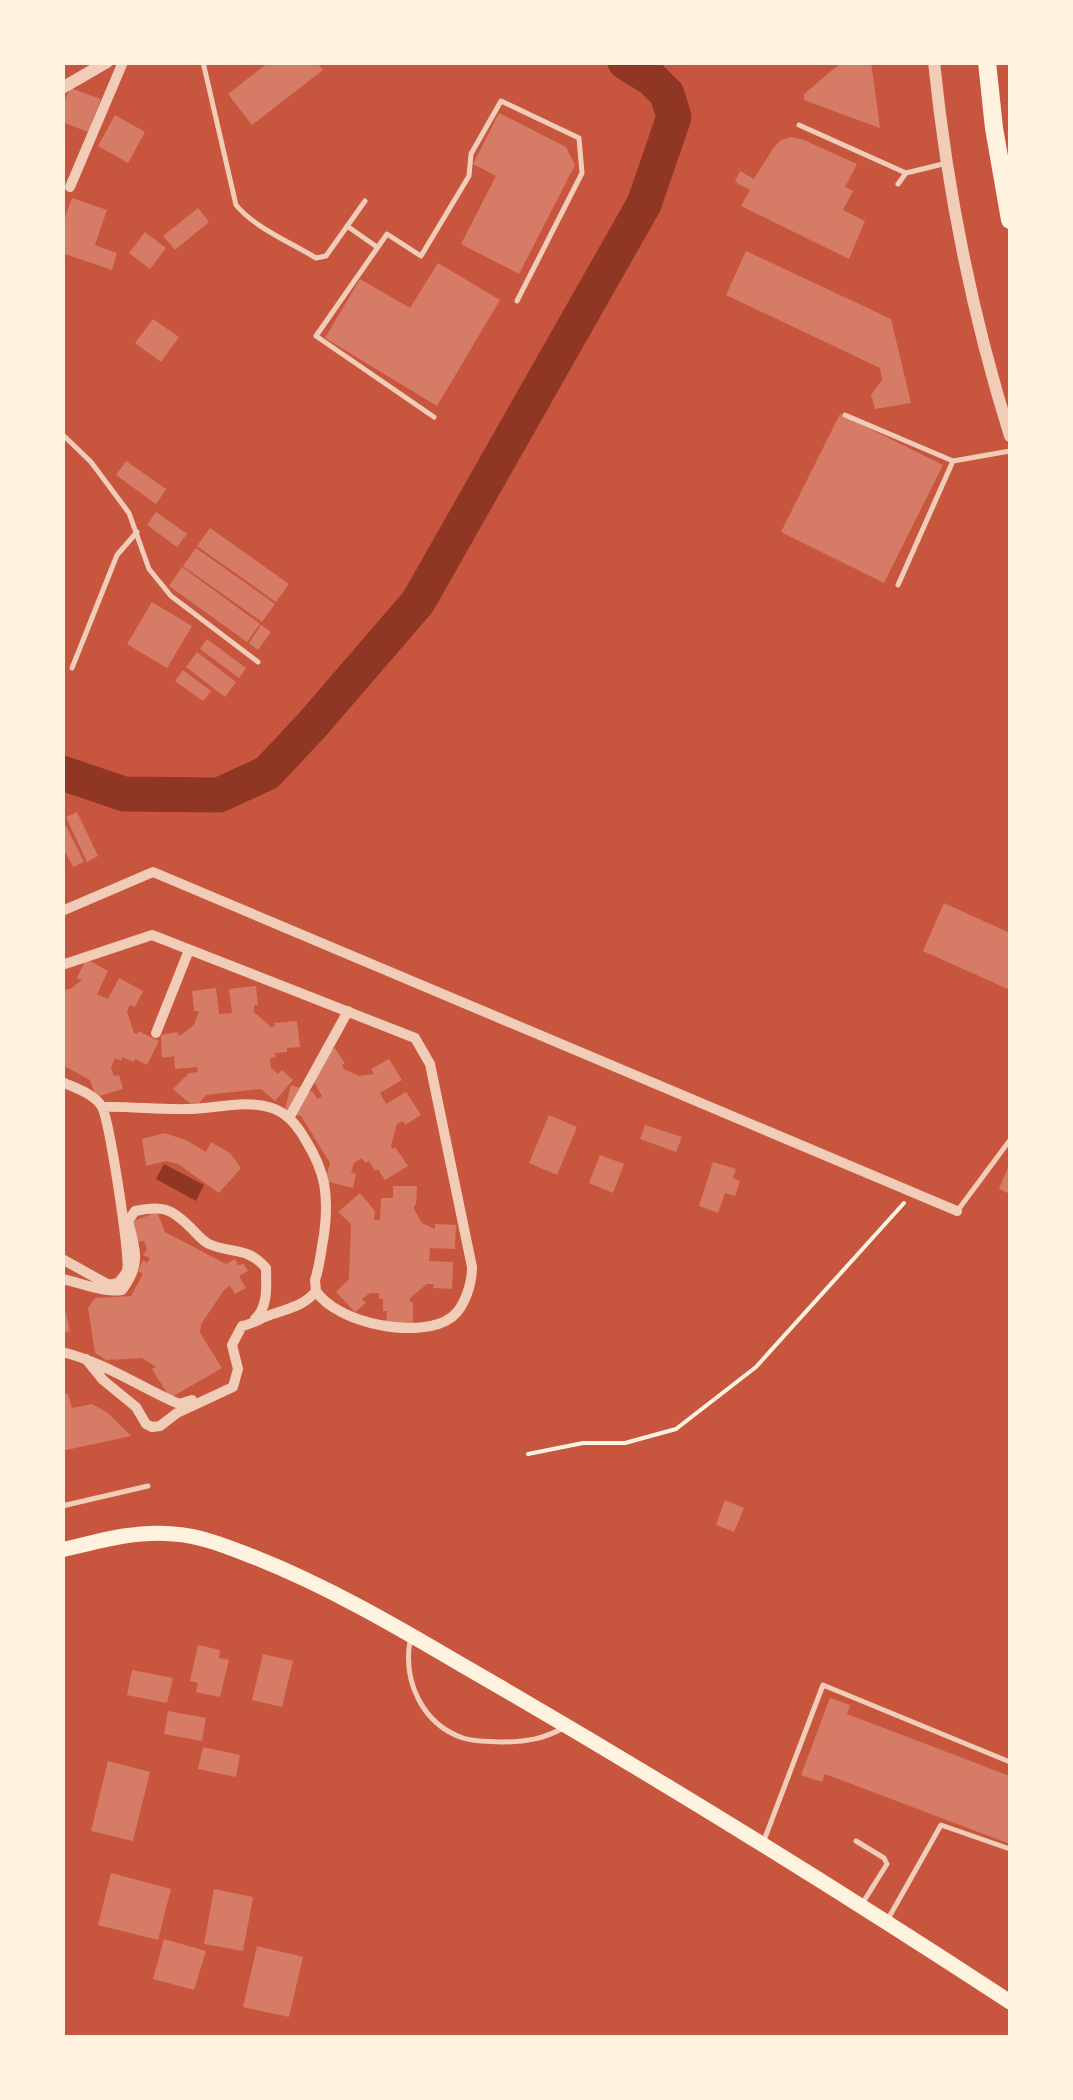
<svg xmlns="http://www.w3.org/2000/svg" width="1073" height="2100" font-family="Literata,serif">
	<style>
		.water { fill: #8f3625 }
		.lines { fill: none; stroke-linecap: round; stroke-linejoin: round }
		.river { stroke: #8f3625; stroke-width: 35 }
		.building { fill: #d67c66 }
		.path { stroke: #fff3e0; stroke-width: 4 }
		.service { stroke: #f1ccb7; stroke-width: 5 }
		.minor { stroke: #f1ccb7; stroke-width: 10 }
		.tertiary { stroke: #f1ccb7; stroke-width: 12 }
		.primary { stroke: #fff3e0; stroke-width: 15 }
		.trunk { stroke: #fff3e0; stroke-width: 18 }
	</style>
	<rect width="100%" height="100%" fill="#c8553d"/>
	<path class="water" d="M164 1164 204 1185 196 1201 156 1179Z"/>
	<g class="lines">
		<path class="river" d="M62 773 124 794 219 795 267 773 312 725 418 602 644 204 674 117 667 94 651 78 625 62"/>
	</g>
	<path class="building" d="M269 62H316L323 70 252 125 228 94Z
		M842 62H871L880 128 804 100V94Z
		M70 88 101 99 88 132 62 122V108Z
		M499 113 566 147 575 165 519 274 461 244 496 176 473 164Z
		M115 115 145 132 128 163 98 146Z
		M791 137 804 140 857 164 845 187 853 191 843 210 865 221 849 259 741 206 750 190 735 182 740 171 754 179 774 147 781 140Z
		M72 198 107 210 95 245 117 253 112 270 62 253V225Z
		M198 208 209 222 175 250 163 236Z
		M145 232 166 248 150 269 129 253Z
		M746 251 891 319 911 403 875 409 871 395 882 380 880 368 726 295Z
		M438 263 500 300 437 406 325 338 360 279 410 308Z
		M153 319 179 337 161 362 135 343Z
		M840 414 943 465 884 583 781 532Z
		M126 461 166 489 156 504 116 475Z
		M156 512 187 534 177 547 147 525Z
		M210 528 289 584 276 602 197 546Z
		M196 548 275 604 262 622 183 566Z
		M182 567 260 624 247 642 169 586Z
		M152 602 192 626 167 668 127 644Z
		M261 625 271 632 258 650 249 643Z
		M207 639 246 668 239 678 200 649Z
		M197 652 236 682 225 697 186 667Z
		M183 670 211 691 203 701 175 681Z
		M77 812 98 856 87 862 66 817Z
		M62 818 84 862 73 867 62 846Z
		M944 903 1010 933V990L923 951Z
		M86 959 108 971 97 994 108 999 119 978 143 991 135 1007 130 1005 127 1011 134 1033 137 1034 138 1031 159 1041 147 1065 135 1059 134 1062 122 1057 121 1061 115 1058 111 1067 114 1076 119 1075 123 1089 96 1097 90 1080 62 1065V990L70 989 82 980 77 978Z
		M256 986 258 1005H254V1012L271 1027 275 1026 274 1023 297 1021 300 1047 287 1048V1052L275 1053 276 1057 270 1058 271 1068 278 1074 282 1070 293 1080 275 1101 261 1089 206 1095 195 1108 173 1089 189 1073 198 1072 197 1067 175 1069 174 1056 162 1058 161 1035 177 1032 178 1035H181L194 1025 199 1011H194L192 991 216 988 219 1014 232 1013 229 989Z
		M335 1048 345 1064 342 1065 344 1069 359 1076 374 1074 371 1069 389 1059 402 1080 380 1093 386 1104 406 1092 421 1115 405 1125 403 1121 397 1124 391 1146 393 1149 395 1147 408 1166 385 1180 378 1169 375 1171 369 1161 365 1163 362 1158 354 1163 351 1172 356 1174 353 1188 325 1181 330 1163 301 1116 284 1113 291 1085 313 1092 318 1099 322 1096 311 1077 321 1071 315 1060Z
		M549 1115 577 1127 557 1175 529 1163Z
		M645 1125 682 1137 676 1152 640 1139Z
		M165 1133 188 1141 206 1152 211 1142 230 1153 241 1168 219 1193 178 1164 166 1161 146 1166 142 1139Z
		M600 1155 624 1164 613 1193 589 1183Z
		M713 1162 736 1169 733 1178 740 1181 735 1196 725 1193 718 1213 699 1206Z
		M1010 1163V1194L999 1189Z
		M393 1186H417L416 1205H414V1209L422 1223 435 1229V1224L456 1225 455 1249 430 1248 429 1261 453 1262 452 1289 433 1288 434 1284H427L410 1298V1302H413V1324H386L387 1311H383V1299H379V1293H370L362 1299 366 1303 355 1312 336 1292 349 1279 351 1224 338 1212 360 1193 375 1211 374 1220H380L381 1198H393Z
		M157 1212 165 1232 226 1264 235 1259 238 1265 244 1264 248 1271 239 1276 246 1288 235 1294 230 1286 225 1289 201 1324 200 1333 222 1368 170 1398 152 1369 156 1367 142 1358 106 1360 95 1353 88 1308 95 1298 131 1296 143 1274 138 1271 143 1260 147 1263 150 1258 143 1255 147 1249 144 1241 139 1242 131 1222Z
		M62 1313H66L70 1331 62 1333Z
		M68 1393 72 1408 92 1404 108 1413 131 1436 62 1451V1394Z
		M725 1500 744 1508 734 1532 716 1525Z
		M198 1645 220 1650 219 1658 229 1660 220 1697 196 1692 198 1683 190 1681Z
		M263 1654 293 1661 282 1707 252 1700Z
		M132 1670 173 1678 167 1703 127 1695Z
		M830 1698 850 1705 847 1714 1010 1776V1844L825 1774 822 1782 801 1775Z
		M168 1711 206 1718 202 1741 164 1734Z
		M203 1747 240 1755 236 1777 198 1769Z
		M108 1761 150 1772 133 1841 91 1831Z
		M111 1873 171 1889 158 1940 98 1925Z
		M214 1889 253 1897 243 1951 204 1944Z
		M164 1939 206 1951 194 1990 153 1979Z
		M257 1946 303 1957 289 2017 243 2007Z"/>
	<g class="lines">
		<path class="path" d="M528 1454 583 1443H625L676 1429 756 1367 904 1203"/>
		<path class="service" d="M203 62 236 205C255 228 290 242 316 258L326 256 365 201
			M799 125 906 173
			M898 184 906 173 947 163
			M347 226 377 247
			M845 415 953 461 1010 451
			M434 417 316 336 387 234 421 256 469 176 471 154 501 101 579 138 582 173 517 301
			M62 434 91 462 129 513 149 569 171 596 258 662
			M898 585 953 461
			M72 668 117 555 137 532
			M958 1210 1010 1140
			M62 1506 148 1486
			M410 1641C403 1681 422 1724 463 1738 475 1742 489 1741 502 1742 525 1742 544 1739 563 1728
			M856 1841 884 1858 887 1864 862 1904
			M763 1843 823 1685 1010 1762
			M888 1919 941 1825 1010 1849"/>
		<path class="minor" d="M70 187 123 62
			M62 911 153 872 957 1211
			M62 965 152 935 415 1038 430 1064 472 1267C472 1283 465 1307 452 1317 421 1341 336 1323 316 1291
			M156 1033 189 950
			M62 1082C75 1088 95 1094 102 1107 109 1120 131 1258 127 1270 126 1275 121 1279 118 1283L109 1285 62 1259
			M289 1118 348 1011
			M62 1279C82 1283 104 1293 122 1290 141 1265 136 1250 128 1221L135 1211C162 1205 171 1208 191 1228 196 1233 202 1241 209 1244 231 1254 247 1246 266 1268 266 1285 269 1306 255 1319
			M62 1352C104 1362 140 1387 179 1404L192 1400
			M86 1359 103 1380 136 1407 146 1424 152 1427 160 1426 177 1413 233 1387 238 1369 232 1345 242 1326C251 1324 256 1321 265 1317 283 1309 303 1308 316 1291L315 1280C320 1265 321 1250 324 1235 329 1195 326 1173 305 1139 297 1125 287 1113 272 1108 246 1099 214 1109 187 1109 159 1110 130 1106 102 1107"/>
		<path class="tertiary" d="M934 62C947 189 972 315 1010 436
			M62 88 107 62"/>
		<path class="primary" d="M62 1550C99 1541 136 1530 174 1534 202 1536 228 1547 254 1557 327 1586 394 1625 462 1665 648 1772 831 1885 1010 2002"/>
		<path class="trunk" d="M987 62 994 128 1010 220"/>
	</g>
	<rect width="1073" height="2100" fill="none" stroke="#fff3e0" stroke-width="130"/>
</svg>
